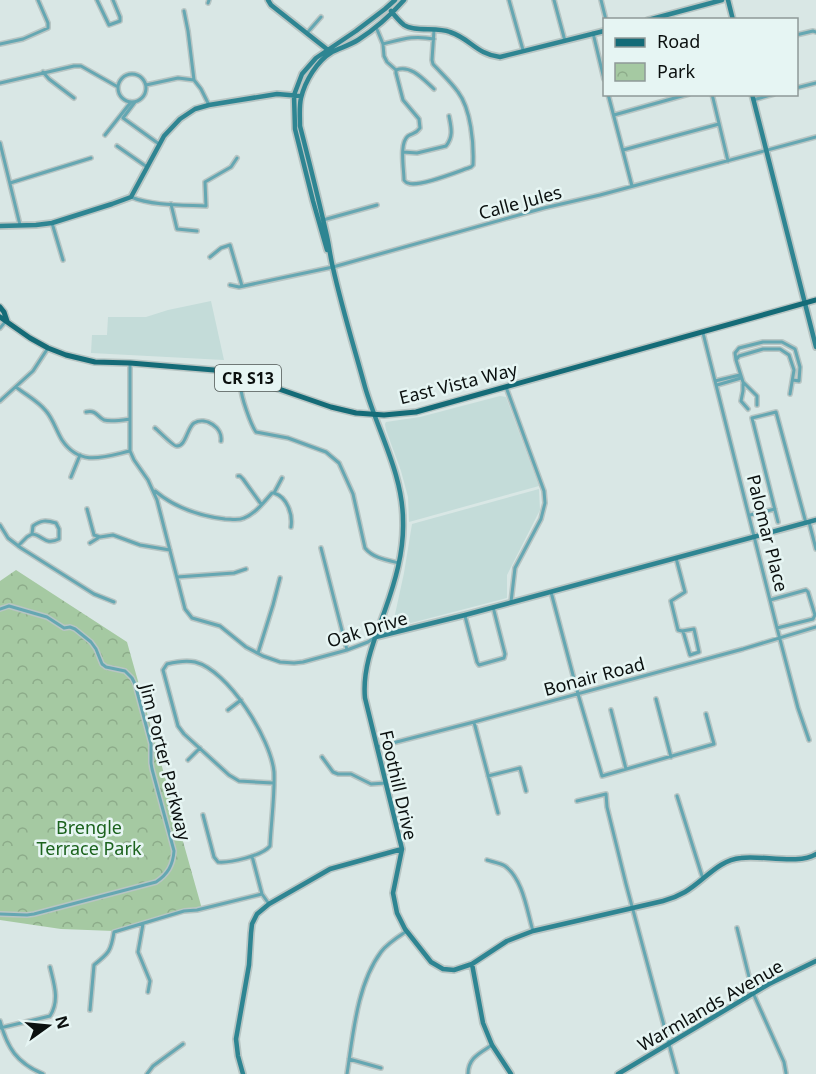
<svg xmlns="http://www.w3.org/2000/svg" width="816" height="1074" font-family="'Noto Sans',sans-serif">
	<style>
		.built { fill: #c4dcd9 }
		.park { fill: url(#park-crowns) }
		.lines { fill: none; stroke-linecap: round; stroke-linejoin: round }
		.street-casing { stroke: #b8c5c3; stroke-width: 6 }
		.secondary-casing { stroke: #b8c5c3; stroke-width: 8 }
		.primary-casing { stroke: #b8c5c3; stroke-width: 8 }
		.street { stroke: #65a7b2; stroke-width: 3 }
		.secondary { stroke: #2e8592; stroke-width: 4.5 }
		.primary { stroke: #146b77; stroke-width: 5 }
		.labels { text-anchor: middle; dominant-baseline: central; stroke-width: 5; stroke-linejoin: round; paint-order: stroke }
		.shield { fill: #e6f5f3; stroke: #4d5553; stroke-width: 1.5 }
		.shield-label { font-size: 16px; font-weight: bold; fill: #0b100f }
		.street-label { font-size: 18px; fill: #0b100f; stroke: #e6f5f3 }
		.park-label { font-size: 18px; fill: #1b621d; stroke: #e6f5f3 }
	</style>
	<defs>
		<pattern id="park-crowns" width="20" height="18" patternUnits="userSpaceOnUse" patternTransform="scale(1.5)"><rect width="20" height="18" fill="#a5c9a2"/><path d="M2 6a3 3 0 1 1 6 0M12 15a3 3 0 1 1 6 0" fill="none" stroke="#8dac8a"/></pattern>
	</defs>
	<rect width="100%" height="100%" fill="#d9e7e5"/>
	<path class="built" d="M211 301 224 360 91 353 92 335H107L108 317H146L168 310Z
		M500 396 506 397 539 486 409 522 408 497 401 471 386 430 385 424 386 422 420 417Z
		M539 489 540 510 507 575V598L392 628 404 573 412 524Z"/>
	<path class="park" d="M16 570 127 642 202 909 190 911 114 931 61 929 0 920V581Z"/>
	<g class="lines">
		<defs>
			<path id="street" d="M97 0 109 25 120 21V17L113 0
				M509 0 523 50
				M554 0 565 41
				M601 0 606 20
				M208 3 209 0
				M184 11 188 31 194 80
				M376 27 383 44 384 56 387 62 396 70C411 64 424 80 434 89
				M307 33 321 17
				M593 33 604 79
				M796 35 813 31 816 32
				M0 44 23 39 48 28V23L38 0
				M383 44C403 39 413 35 434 39
				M396 70V73L403 100 419 119 420 128C416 134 413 133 408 136 399 143 404 169 404 180 405 181 406 183 408 183 418 188 459 171 471 167L473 165C474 144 471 109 458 92 451 82 441 73 433 64L432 60 434 30
				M43 72 49 79 74 98
				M118 88a14 14 0 1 1 28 0a14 14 0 1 1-28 0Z
				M0 83 74 66H81L118 87
				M146 85 178 78 194 80 201 89 209 105
				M796 88 816 83
				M608 94 632 186
				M712 94 728 161
				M753 100 774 94
				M135 102 123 118 159 144
				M614 115 689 94
				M105 135 131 102
				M0 143 20 225
				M117 146 147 167
				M623 150 719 124
				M403 152 417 153 446 146C454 136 451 127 449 116
				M10 183 91 158
				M131 197C152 206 183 205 206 206L205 182 231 167 237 158
				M171 204 177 229 197 231
				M323 220 377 205
				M52 223 63 260
				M210 257 221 248 230 245 242 286
				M230 285 239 287 333 267 544 208 600 195 816 137
				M0 328 5 322
				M703 333 777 628 798 708 809 740
				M736 360 743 382 757 396V405
				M130 363V451L134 460 148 480 157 500 185 609 192 618 220 626 246 647 263 656 280 662 294 663 303 662 347 650 368 642 374 638
				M245 377C245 378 241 385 241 386 240 395 251 425 256 432L288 438 326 452 339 463 353 494 365 548C373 558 386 560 399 563
				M715 381 740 375
				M743 384V391L741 401 748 409
				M717 385 741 378
				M16 387C26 395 38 401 46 411 53 419 56 430 62 440 80 467 104 457 130 451
				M506 387 544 491 545 503 541 519 515 568 511 602
				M790 394 794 370 789 355 780 349H763L739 356 736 360 735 353 739 348 763 342H782L795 349 800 367 799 381 793 380
				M0 401 33 371 48 348
				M86 412C97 410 96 416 104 420 111 422 123 420 130 419
				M155 428C159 431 174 447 177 446 186 446 187 428 194 423 206 416 223 428 221 441
				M238 476H240L243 479 261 504
				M71 477 80 455
				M155 491C174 507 200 516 225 519 231 519 238 521 244 518 255 514 264 502 272 493H274L282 478
				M274 493C287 497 293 514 291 527
				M87 509 94 535 100 537 113 535 140 545 170 550
				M750 515 775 509
				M778 522 752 418 776 412 806 523
				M809 522 816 549
				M0 525 8 538 21 548 94 594 114 602
				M90 543 98 538
				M18 546 27 537 32 534 33 526C41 520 46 520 56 523L59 529V539C45 546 43 535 32 534
				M321 548 347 650
				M676 558 685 592 671 601 678 630 682 631 694 629 699 652 690 655 683 631
				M177 577 234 573 246 569
				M551 592 578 694 602 776 714 744 706 714
				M770 600 806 590 808 592 815 615 813 619 777 628
				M0 609 9 606 47 617 64 628 70 627 75 629 91 642 96 649 102 664 106 667 125 671 132 678 135 684 151 744V763L152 769 174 851C173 865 168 874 156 882L34 914 27 915 0 914
				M465 616 477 662 479 665 504 658 505 654 493 607
				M258 653 273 605 280 578
				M656 699 671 757
				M228 710 241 700
				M611 710 626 769
				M474 722 498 813
				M377 747 474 722 743 649 816 627
				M322 757 333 772 338 774H351L371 784 386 783
				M188 760 200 748
				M488 776 520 768 526 791
				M677 796 703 879
				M577 801 606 794 607 807 626 884 677 1074
				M203 815 214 857 218 862C230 863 262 856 270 846 271 823 275 795 274 772 271 739 228 670 195 662 186 660 175 662 167 664L163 670 178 726 184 734 229 775 239 781 273 783
				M252 856 262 894 269 904
				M487 860C493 862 500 863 505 866 523 879 527 911 533 931
				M143 924 138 952 150 981 148 992
				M737 928 753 993 784 1062 786 1073
				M90 1010 94 965C109 953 111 951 114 932L184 911 197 910 262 894
				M0 1021C7 1048 17 1063 43 1074
				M0 1028 50 1016C60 1000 54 984 50 967
				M349 1059 381 1068
				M147 1074 153 1066 183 1044
				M347 1074C353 1035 357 984 381 952 388 943 398 937 407 931
				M468 1074C468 1058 480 1053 492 1045"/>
			<path id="secondary" d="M268 0 271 5 328 50
				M728 0 733 20
				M391 11C395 16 399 21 404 25 414 32 437 27 450 32 471 39 476 54 500 57L604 31
				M648 20 722 0
				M752 94 816 347
				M0 226 36 225 52 223 112 204 131 197 164 136 180 119 195 109 209 105 277 94 301 96
				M327 250 313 201 295 129 294 95 302 74 316 58 356 31 385 9 395 0
				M376 637 465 615 816 520
				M402 849 393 893 397 913 405 929 431 962 443 969 454 970 472 964 507 941 533 931 663 901C671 899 678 896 685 892 704 881 718 860 741 858 761 855 800 865 816 854
				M472 964 483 1023 492 1045 511 1074
				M243 1074 238 1056 236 1039 249 965 251 933 252 924 257 914 269 904 330 869 402 849 365 698C362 668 375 638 385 610 395 582 404 552 403 521 403 474 378 432 365 387 354 347 342 308 333 268 330 256 329 244 326 232 318 197 309 161 300 126 300 117 299 107 301 98 305 81 317 61 332 52 340 48 350 45 358 40 375 29 390 16 404 0
				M618 1074 769 984 816 961"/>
			<path id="primary" d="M0 307 4 312 7 321
				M0 317 30 338 48 348 66 355 95 362 130 363 214 370 241 376 331 407 356 413 384 415 416 412 816 300"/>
		</defs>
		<use href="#street" class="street-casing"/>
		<use href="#secondary" class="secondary-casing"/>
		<use href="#primary" class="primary-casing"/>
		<use href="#street" class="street"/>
		<use href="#secondary" class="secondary"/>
		<use href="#primary" class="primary"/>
	</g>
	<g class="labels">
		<rect class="shield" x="215" y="365" width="66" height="26" rx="4.5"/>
		<g class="shield-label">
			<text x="248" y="378">CR S13</text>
		</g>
		<g class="street-label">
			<text transform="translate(520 202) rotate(-15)">Calle Jules</text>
			<text transform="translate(458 383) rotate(-14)">East Vista Way</text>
			<text transform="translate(768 533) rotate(76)">Palomar Place</text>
			<text transform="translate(367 629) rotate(-17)">Oak Drive</text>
			<text transform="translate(594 676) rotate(-15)">Bonair Road</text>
			<text transform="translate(166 762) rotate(76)">Jim Porter Parkway</text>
			<text transform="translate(399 785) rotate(77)">Foothill Drive</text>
			<text transform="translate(710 1005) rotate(-30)">Warmlands Avenue</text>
		</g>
		<g class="park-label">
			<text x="89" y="827">Brengle<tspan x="89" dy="21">Terrace Park</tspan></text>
		</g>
	</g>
	<rect x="603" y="18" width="195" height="78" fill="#e6f5f3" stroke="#8e9998" stroke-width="1.5"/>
	<rect x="615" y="38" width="30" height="9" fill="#146b77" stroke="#8e9998" stroke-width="1.5"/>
	<text x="657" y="48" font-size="18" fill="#0b100f">Road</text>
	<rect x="615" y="63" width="30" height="18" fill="url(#park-crowns)" stroke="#8e9998" stroke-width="1.5"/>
	<text x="657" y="78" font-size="18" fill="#0b100f">Park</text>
	<g transform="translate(48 1026) rotate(75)" stroke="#e6f5f3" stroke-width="4.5" paint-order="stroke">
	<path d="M0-4.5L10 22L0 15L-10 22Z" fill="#0b100f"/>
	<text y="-9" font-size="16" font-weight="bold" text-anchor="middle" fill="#0b100f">N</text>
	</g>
</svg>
